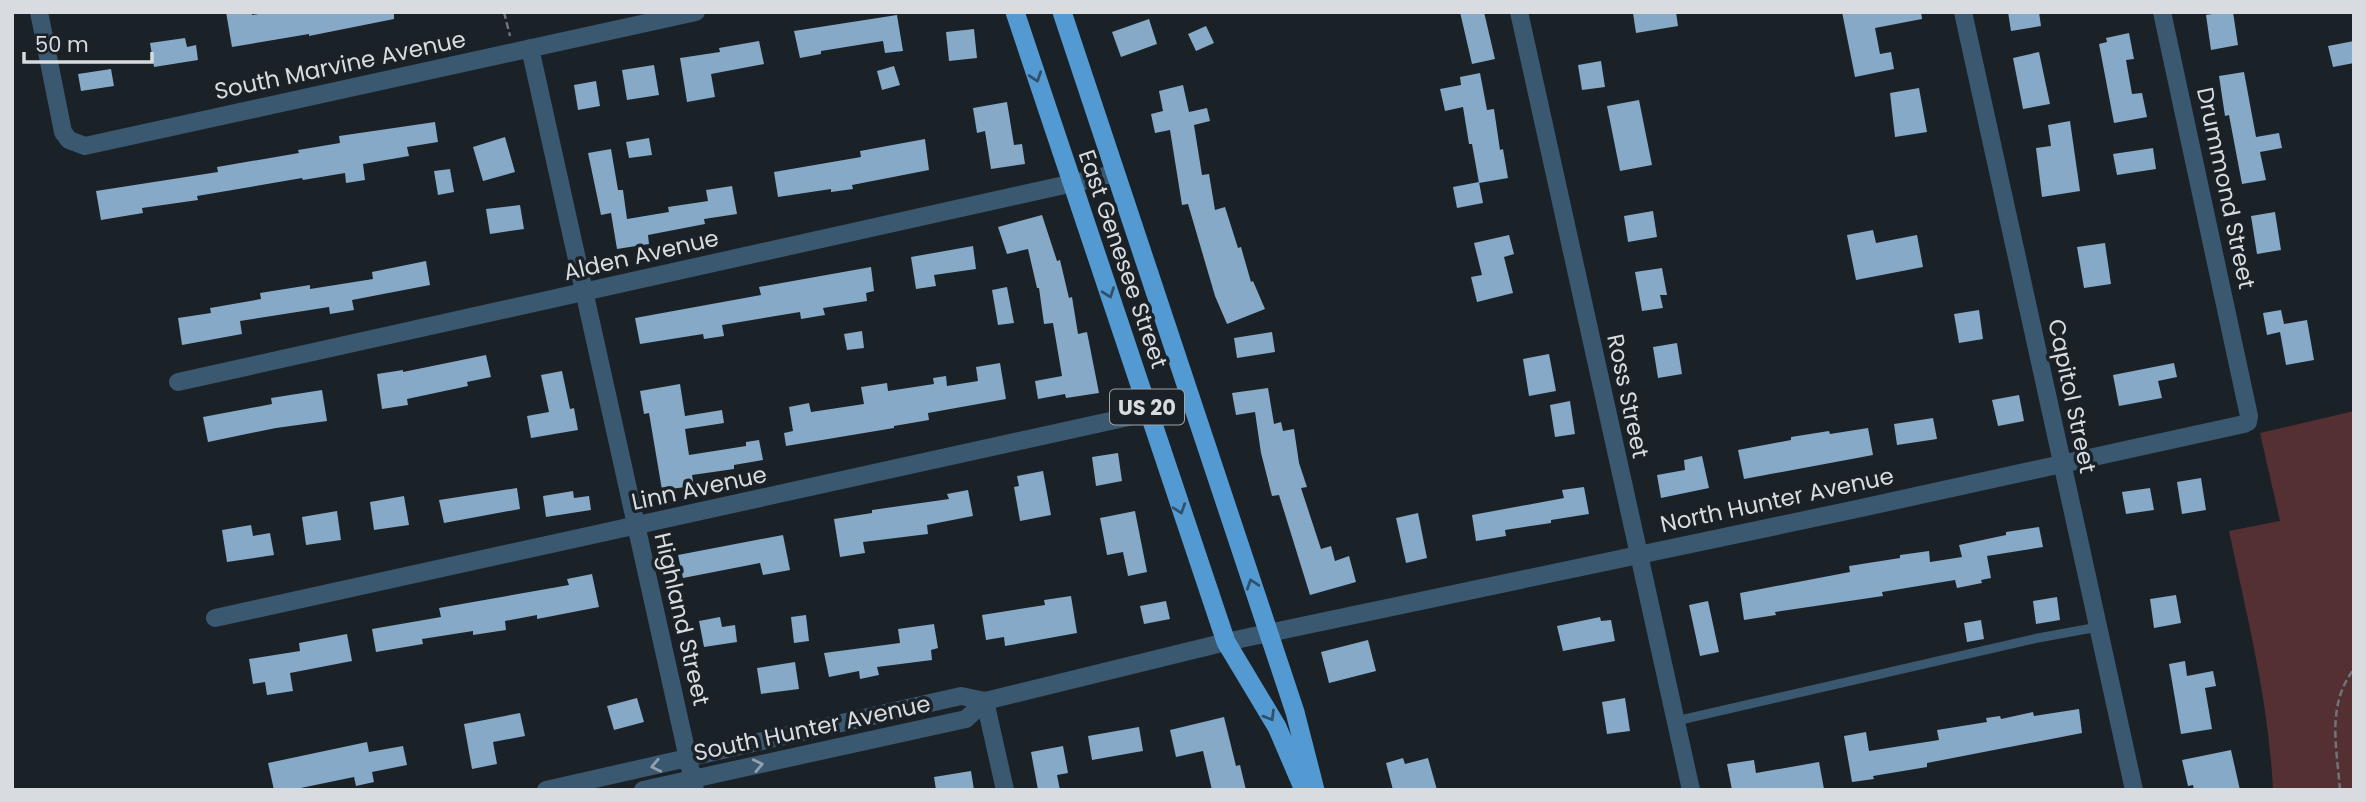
<svg xmlns="http://www.w3.org/2000/svg" width="2366" height="802" font-family="Poppins,sans-serif">
	<style>
		.green { fill: #543033 }
		.building { fill: #86a9c8 }
		.lines { fill: none; stroke-linecap: round; stroke-linejoin: round }
		.path { stroke: #6e7479; stroke-width: 2.5; stroke-dasharray: 7 3.5; stroke-linecap: butt }
		.service { stroke: #3b5871; stroke-width: 9 }
		.minor { stroke: #3b5871; stroke-width: 18 }
		.trunk { stroke: #549ad2; stroke-width: 19 }
		.oneway { stroke: #31516b }
		.oneway2 { stroke: #91a1ae }
		.labels { text-anchor: middle; dominant-baseline: central; stroke-width: 7; stroke-linejoin: round; paint-order: stroke }
		.shield { fill: #1a2127; stroke: #9fa4a8; stroke-width: 2 }
		.shield-label { font-size: 21px; font-weight: bold; fill: #d8dce0 }
		.street-label { font-size: 23px; fill: #d8dce0; stroke: #1a2127 }
	</style>
	<rect width="100%" height="100%" fill="#1a2127"/>
	<path class="green" d="M2354 411V790H2273C2269 703 2247 616 2229 531L2280 521 2260 433Z"/>
	<path class="building" d="M226 12H252V15L271 12H394V19L309 36V34L232 47Z
		M1460 12H1484L1495 59 1472 64Z
		M1641 12H1676L1678 26 1636 33 1633 13Z
		M1842 12H1921L1922 19 1875 28 1880 54 1891 52 1894 69 1855 77Z
		M2008 12H2039L2041 26 2011 31Z
		M2225 12H2233L2238 45 2211 50 2206 15Z
		M897 15 903 51 885 53 883 41 821 51V54L800 58 794 31Z
		M1149 19 1157 44 1121 57 1112 32Z
		M1206 26 1214 43 1196 51 1188 34Z
		M974 29 977 58 949 61 946 32Z
		M2129 33 2134 59 2126 60 2132 94 2142 93 2147 117 2114 123 2099 44 2107 42 2106 38Z
		M185 38 187 47 196 45 198 60 154 67 150 43Z
		M759 41 764 64 711 74 715 97 687 102 680 58 720 52 719 48Z
		M2354 41V63L2333 67 2328 46Z
		M2039 52 2050 104 2023 109 2013 58Z
		M1601 61 1605 87 1582 90 1578 65Z
		M654 65 659 95 627 100 622 70Z
		M894 66 900 85 882 90 877 71Z
		M111 69 114 86 81 91 78 74Z
		M2244 72 2256 137 2279 133 2282 148 2260 152 2266 180 2242 184 2229 115 2225 116 2219 76Z
		M1480 73 1487 110 1494 109 1500 150 1503 149 1508 178 1479 183 1472 144H1469L1463 107 1445 111 1440 89 1461 85 1460 77Z
		M596 81 600 106 578 110 574 85Z
		M1183 85 1189 112 1207 108 1210 121 1194 125 1202 175 1209 174 1215 210 1225 207 1238 248 1241 247 1251 282 1253 281 1265 309 1227 324 1215 296 1188 204 1182 205 1170 130 1155 133 1151 114 1163 111 1159 91Z
		M1919 88 1927 132 1895 137 1890 93Z
		M1639 100 1652 165 1620 171 1607 106Z
		M1007 102 1014 145 1022 144 1025 164 991 169 985 131 977 133 973 108Z
		M2070 121 2080 191 2042 197 2036 148 2051 146 2048 125Z
		M435 122 438 142 407 147 409 156 363 164 365 180 346 183 345 173 303 180 302 178 197 196 198 200 142 208 143 213 101 220 96 191 218 172 217 167 299 153 298 150 340 143 339 136Z
		M505 137 515 172 483 181 473 147Z
		M649 138 652 155 629 158 626 142Z
		M925 139 929 170 852 185 853 189 831 192V189L778 197 774 172 861 157 860 151Z
		M2153 148 2156 169 2117 175 2113 154Z
		M611 149 618 190H623L627 219 669 212 668 207 708 201 706 190 732 186 737 214 704 219 705 224 648 235 649 244 617 249 611 213 601 215 588 153Z
		M450 169 454 192 438 195 434 171Z
		M1479 182 1483 203 1457 208 1453 187Z
		M520 205 524 229 490 234 486 209Z
		M1653 211 1657 237 1628 242 1624 216Z
		M2275 212 2281 250 2257 254 2251 216Z
		M1042 215 1057 261 1060 260 1069 298 1072 297 1078 334 1087 332 1099 393 1066 398 1065 394 1038 399 1035 381 1062 376 1053 323 1044 324 1039 288H1037L1028 249 1007 254 998 227Z
		M1873 230 1876 243 1917 235 1923 267 1856 280 1847 235Z
		M1509 235 1514 254 1504 257 1513 293 1477 302 1471 277 1482 275 1474 243Z
		M2105 243 2111 284 2084 288 2077 247Z
		M973 246 976 269 934 275 936 286 916 289 911 257Z
		M426 261 430 285 352 300 354 310 330 314 329 307 240 321 242 334 182 345 178 318 211 313 210 308 261 299 260 293 310 285V289L373 279 372 272Z
		M871 267 874 291 866 293 867 301 823 308 825 315 801 319 800 312 722 325 724 336 704 339 703 334 640 344 635 318 761 295 759 287Z
		M1662 268 1667 295H1660L1663 308 1642 311 1635 272Z
		M1007 287 1014 323 998 325 992 290Z
		M1979 310 1983 339 1959 343 1954 314Z
		M2281 310 2284 324 2307 320 2314 360 2286 365 2280 332 2267 335 2263 313Z
		M862 331 864 348 847 350 844 334Z
		M1272 332 1275 352 1237 358 1234 338Z
		M1677 343 1682 374 1658 378 1653 347Z
		M1549 354 1556 391 1529 396 1523 359Z
		M486 355 491 377 467 382 468 386 407 399 408 405 382 409 377 374 403 370V372Z
		M1000 363 1006 399 928 413 929 420 894 426V428L786 446 784 433 793 431 789 407 809 403 811 412 864 404 861 387 887 383 888 391 934 384 933 378 946 376 947 386 978 381 976 367Z
		M2174 363 2177 377 2158 381 2162 398 2119 406 2113 375Z
		M562 371 570 409 574 408 578 430 531 438 527 416 549 412 541 375Z
		M680 384 685 416 722 410 724 423 685 429 689 455 746 446V442L759 440 763 460 734 465V469L692 475 694 486 662 490 649 413 644 414 640 391Z
		M1268 388 1274 424 1281 422 1283 431 1294 429 1299 463 1307 487 1301 488 1321 549 1331 546 1335 561 1349 556 1356 582 1310 595 1279 495 1272 496 1261 453 1255 412 1236 415 1232 393Z
		M322 390 327 421 276 428 208 442 203 417 272 404 271 398Z
		M2019 395 2024 421 1998 426 1992 400Z
		M1570 401 1575 434 1555 437 1550 405Z
		M1933 418 1937 439 1897 445 1894 424Z
		M1868 428 1873 455 1744 479 1738 450 1791 440V437L1829 431 1830 434Z
		M1118 453 1122 481 1096 486 1092 457Z
		M1702 456 1709 488 1661 498 1657 475 1685 470 1684 460Z
		M1043 471 1051 515 1020 521 1014 487 1019 486 1017 476Z
		M2201 478 2206 510 2182 514 2177 482Z
		M1584 487 1589 514 1551 520V523L1505 530 1506 536 1476 541 1472 515 1564 498 1562 490Z
		M517 488 520 509 444 523 439 500Z
		M2150 488 2154 510 2126 514 2122 492Z
		M968 490 973 516 927 525 928 534 863 542 865 553 840 557 834 519 872 513V510L949 499 947 494Z
		M573 491 574 498 589 496 591 510 546 517 543 496Z
		M404 496 409 525 374 530 370 502Z
		M337 511 341 540 306 545 302 517Z
		M1135 511 1147 572 1128 576 1123 552 1107 555 1100 518Z
		M1418 513 1427 558 1406 563 1396 518Z
		M251 525 253 536 270 533 274 555 227 562 222 530Z
		M2039 527 2043 547 1987 556 1991 578 1981 580 1982 583 1957 588 1955 580 1882 592 1883 596 1775 612 1776 615 1744 620 1740 593 1850 572 1849 566 1900 558V555L1929 551 1930 562 1962 557 1959 545 2006 535V532Z
		M783 535 790 570 763 575 760 563 683 578 678 555Z
		M592 574 599 607 537 619V615L505 621 506 630 473 635V631L422 639 423 644 376 652 372 629 441 617 439 608 569 585 567 579Z
		M2176 595 2181 623 2154 628 2150 599Z
		M1071 596 1077 633 1005 646 1004 637 986 640 982 615 1045 605 1044 600Z
		M2057 597 2060 620 2036 624 2033 601Z
		M1166 601 1170 619 1144 624 1140 606Z
		M1708 601 1719 652 1700 656 1689 605Z
		M806 615 809 641 794 643 791 617Z
		M720 617 722 627 735 625 737 642 704 647 699 621Z
		M1600 617 1601 621 1611 620 1615 641 1563 651 1557 626Z
		M1981 620 1984 639 1967 642 1964 623Z
		M934 624 938 648 931 650 932 660 877 667 879 675 860 679 859 671 829 677 824 653 900 643 898 629Z
		M347 634 352 661 290 673 293 691 267 695 265 682 253 684 249 659 300 651 299 643Z
		M1368 640 1376 671 1329 683 1321 652Z
		M2185 661 2187 676 2213 671 2216 686 2205 688 2212 729 2181 734 2169 664Z
		M795 662 799 689 761 694 757 668Z
		M637 698 644 722 614 730 607 706Z
		M1625 698 1630 731 1607 734 1602 702Z
		M2079 709 2082 733 1927 763V767L1873 776 1874 779 1852 782 1844 736 1866 732 1869 751 1939 740 1937 730 1987 722 1986 718 2000 716 2001 719 2033 712 2034 716Z
		M520 713 525 736 493 742 497 764 472 769 464 724Z
		M1224 717 1236 766 1240 765 1246 790H1212L1203 751 1176 757 1170 730Z
		M1139 727 1143 751 1092 760 1088 736Z
		M367 742 369 752 403 746 407 765 372 772 374 782 356 786 354 777 291 790H274L268 763Z
		M1063 746 1068 773 1057 775 1060 790H1038L1031 752Z
		M2231 750 2240 790H2194L2193 785 2188 786 2182 760Z
		M1403 758 1405 764 1428 758 1437 790H1393L1386 763Z
		M1754 760 1756 773 1819 762 1824 789 1732 790 1727 764Z
		M971 771 974 790H936L934 777Z"/>
	<g class="lines">
		<path class="path" d="M504 12 510 36
			M2340 790C2337 749 2326 705 2354 669"/>
		<path class="service" d="M1676 721 2038 638 2098 627"/>
		<path class="minor" d="M39 12 63 132 69 140 85 146 696 12
			M1519 12 1691 790
			M1963 12 2134 790
			M530 48 695 790
			M178 382 1114 174
			M215 618 1192 403
			M985 701 1005 790
			M546 790 961 696 985 701 1226 642 1852 510 2244 424 2248 422 2249 416 2162 12
			M643 790 966 719 985 701"/>
		<path class="trunk" d="M1015 12 1226 642 1277 727 1304 790
			M1062 12 1295 712 1315 790"/>
	</g>
	<defs><path id="oneway-chevron" d="M-2-3.5L2.5 0L-2 3.5" fill="none" stroke-width="1.6" stroke-linecap="round" stroke-linejoin="round" transform="scale(1.75)"/></defs>
	<g class="oneway">
		<use href="#oneway-chevron" transform="translate(1036 77) rotate(72)"/>
		<use href="#oneway-chevron" transform="translate(1109 293) rotate(70)"/>
		<use href="#oneway-chevron" transform="translate(1180 509) rotate(71)"/>
		<use href="#oneway-chevron" transform="translate(1252 584) rotate(-108)"/>
		<use href="#oneway-chevron" transform="translate(1270 716) rotate(59)"/>
	</g>
	<g class="oneway2">
		<use href="#oneway-chevron" transform="translate(758 765) rotate(-12)"/>
		<use href="#oneway-chevron" transform="translate(656 766) rotate(168)"/>
	</g>
	<g class="labels">
		<rect class="shield" x="1110" y="389.5" width="74" height="35" rx="5"/>
		<g class="shield-label">
			<text x="1147" y="407">US 20</text>
		</g>
		<g class="street-label">
			<text transform="translate(340 65) rotate(-12)">South Marvine Avenue</text>
			<text transform="translate(2226 188) rotate(78)">Drummond Street</text>
			<text transform="translate(641 255) rotate(-13)">Alden Avenue</text>
			<text transform="translate(1123 259) rotate(71)">East Genesee Street</text>
			<text transform="translate(1628 396) rotate(78)">Ross Street</text>
			<text transform="translate(2072 396) rotate(78)">Capitol Street</text>
			<text transform="translate(699 488) rotate(-12)">Linn Avenue</text>
			<text transform="translate(1777 500) rotate(-12)">North Hunter Avenue</text>
			<text transform="translate(682 619) rotate(77)">Highland Street</text>
			<text transform="translate(812 728) rotate(-12)">South Hunter Avenue</text>
		</g>
	</g>
	<rect width="2366" height="802" fill="none" stroke="#d8dce0" stroke-width="28"/>
	<path d="M24 52v10h128v-10" fill="none" stroke="#d8dce0" stroke-width="3.5"/>
	<text x="35" y="52" font-size="21" fill="#d8dce0" stroke="#1a2127" stroke-width="5" paint-order="stroke">50 m</text>
</svg>
